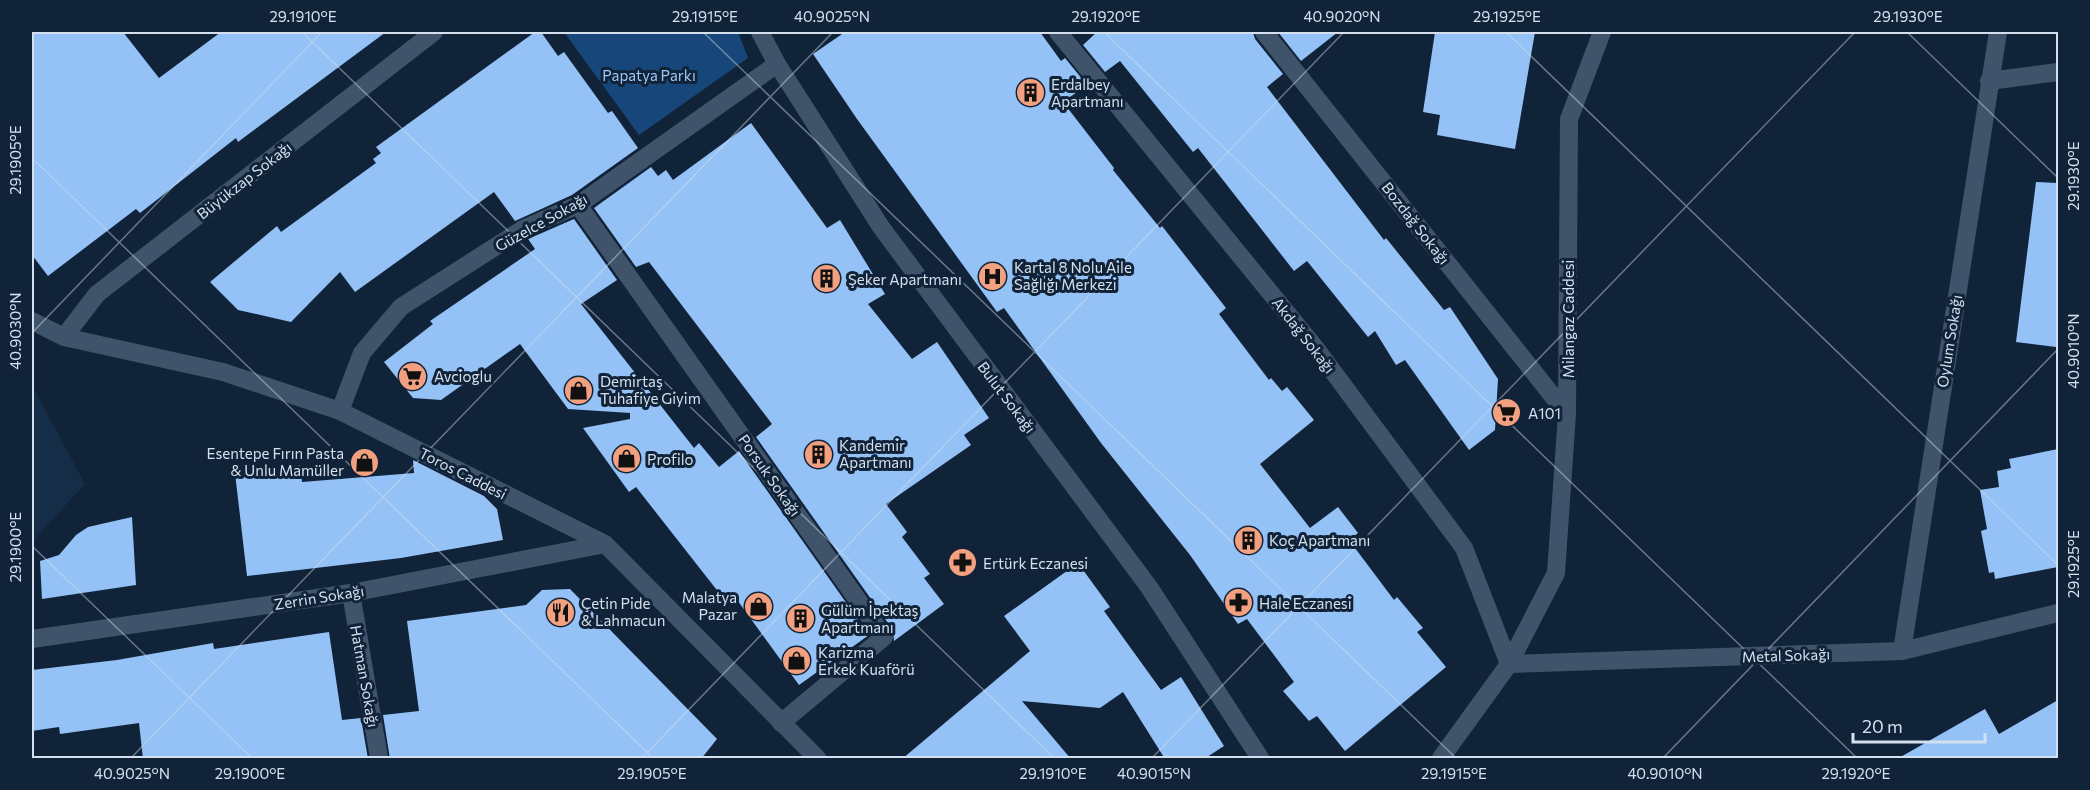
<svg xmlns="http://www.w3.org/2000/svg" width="2090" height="790" font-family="Commissioner,sans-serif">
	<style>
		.built { fill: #152d46 }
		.green { fill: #17477a }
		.building { fill: #94c1f6 }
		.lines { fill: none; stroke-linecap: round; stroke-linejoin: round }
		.minor { stroke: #3f546b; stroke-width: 18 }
		.ticks { fill: none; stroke: #d4e0ee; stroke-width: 1.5; stroke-opacity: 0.45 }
		.labels { text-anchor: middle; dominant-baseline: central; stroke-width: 6; stroke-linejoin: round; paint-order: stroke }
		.park-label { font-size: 15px; fill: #9ec9fc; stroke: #112338 }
		.poi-label { font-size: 15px; fill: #d4e0ee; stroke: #112338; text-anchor: start }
		.street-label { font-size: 15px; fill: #d4e0ee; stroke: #112338 }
		.neatline { fill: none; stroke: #d4e0ee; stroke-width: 2 }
		.ticks-label { font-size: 15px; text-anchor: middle; fill: #d4e0ee }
	</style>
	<rect width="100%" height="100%" fill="#112338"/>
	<path class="built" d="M32 385 85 484 32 542Z"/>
	<path class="green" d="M564 32H738L748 58 639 135Z"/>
	<path class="building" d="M32 32H123L159 78 221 32H386L238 142 236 138 140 213 136 209 48 276 32 255Z
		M535 32H541L558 56 564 52 608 113 612 111 638 148 572 195 515 221 494 192 355 292 340 272 291 322 238 310 210 282 277 226 281 232 376 163 373 159 381 153 376 147Z
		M845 32H1040L1061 61 1065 58 1087 85 1063 102 1114 168 1113 170 1160 228 1162 226 1226 308 1219 314 1269 380 1271 378 1282 391 1287 387 1314 420 1260 464 1310 528 1338 507 1358 533 1349 540 1394 600 1397 597 1423 628 1417 632 1446 667 1345 751 1317 716 1309 721 1283 691 1294 682 1247 619 1238 624 1190 555 1101 443 1004 308 997 312 857 119 813 54Z
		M1097 32H1253L1255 39 1283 74 1267 87 1384 240 1386 238 1444 310 1450 307 1498 379 1495 430 1469 450 1405 360 1396 365 1375 331 1368 337 1307 261 1294 271 1198 148 1193 152 1120 61 1105 72 1083 45Z
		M1278 32H1338L1301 61Z
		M1435 32H1535L1515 149 1437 135 1440 115 1423 112Z
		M751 123 827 228 840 220 885 294 868 304 912 359 937 342 989 418 964 435 971 445 886 504 907 532 902 537 930 574 924 578 944 604 894 641 893 630 756 437 772 424 649 262 636 267 594 208 651 167 658 176 666 170 673 180Z
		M2036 182 2058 183V329L2056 347 2016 342Z
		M574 219 617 280 581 304 694 448 699 443 719 467 739 451 869 635 799 685 735 597 727 603 636 487 629 492 583 428 630 419V413L568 409 520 344 441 400 413 398 384 362 433 324 430 321 535 249 528 239Z
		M2058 449V567L1995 579 1994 572 1989 573 1981 531 1987 529 1980 490 1999 487 1997 471 2011 468 2009 459Z
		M413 460 484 496 497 509 503 540 401 558 247 576 235 473 300 465 302 482 414 473Z
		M132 517 136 585 42 599 40 561 59 555 76 535 88 527Z
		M1078 563 1110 607 1104 611 1161 690 1181 677 1224 746 1204 759H1165L1123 692 1100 708 1022 701 1071 759H902L1030 651 1004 616Z
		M570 589 717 739 701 759H390L383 715 419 711 407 621 526 605 542 590Z
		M329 632 342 720 361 718 368 759H143L139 723 60 734 59 727 32 731V670L117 660 213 643 214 649Z
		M2058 700V759H1897L1985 709 1999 734Z"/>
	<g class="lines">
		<path class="minor" d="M760 32 777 64 881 227 1149 587 1260 758
			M1058 32 1317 350 1464 548 1509 664 1902 651 2058 613
			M1264 32 1567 414
			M1989 81 2058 72
			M578 205 884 637 781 723
			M32 321 64 337 223 372 340 411 605 544 817 758
			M64 337 97 294 434 32
			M340 411 362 353 401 307 523 229 578 205 777 64
			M351 593 379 758
			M32 639 351 593 605 544
			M1902 651 1998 32
			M1441 758 1509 664 1556 573 1567 414 1569 119 1602 32"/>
	</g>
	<path class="ticks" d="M302 32 1054 758M703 32 1456 758M1104 32 1857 758M1506 32 2058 565M1907 32 2058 178M32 158 653 758M32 333 322 32M32 546 252 758M131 758 833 32M642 758 1344 32M1152 758 1855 32M1663 758 2058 349"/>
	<defs>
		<symbol id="building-disc" viewBox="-11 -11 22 22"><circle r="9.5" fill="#f2a07f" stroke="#112338"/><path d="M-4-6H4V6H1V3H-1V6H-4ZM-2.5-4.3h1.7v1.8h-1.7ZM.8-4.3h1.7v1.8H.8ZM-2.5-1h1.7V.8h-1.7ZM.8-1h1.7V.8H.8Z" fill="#111"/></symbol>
		<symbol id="hospital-disc" viewBox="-11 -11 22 22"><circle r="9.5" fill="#f2a07f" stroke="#112338"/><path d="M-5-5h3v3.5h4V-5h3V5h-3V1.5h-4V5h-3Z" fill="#111"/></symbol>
		<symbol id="supermarket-disc" viewBox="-11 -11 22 22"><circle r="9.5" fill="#f2a07f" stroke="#112338"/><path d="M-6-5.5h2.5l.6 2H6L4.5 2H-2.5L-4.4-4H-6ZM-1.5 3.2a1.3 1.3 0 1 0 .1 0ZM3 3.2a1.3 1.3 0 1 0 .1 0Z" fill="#111"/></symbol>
		<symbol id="shop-disc" viewBox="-11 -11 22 22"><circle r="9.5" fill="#f2a07f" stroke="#112338"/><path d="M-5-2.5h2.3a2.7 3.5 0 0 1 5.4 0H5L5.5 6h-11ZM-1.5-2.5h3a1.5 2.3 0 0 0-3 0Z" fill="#111"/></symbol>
		<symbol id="pharmacy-disc" viewBox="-11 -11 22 22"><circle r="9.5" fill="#f2a07f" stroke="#112338"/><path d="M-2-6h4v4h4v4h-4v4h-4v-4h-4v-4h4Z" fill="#111"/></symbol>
		<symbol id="restaurant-disc" viewBox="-11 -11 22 22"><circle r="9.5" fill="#f2a07f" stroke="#112338"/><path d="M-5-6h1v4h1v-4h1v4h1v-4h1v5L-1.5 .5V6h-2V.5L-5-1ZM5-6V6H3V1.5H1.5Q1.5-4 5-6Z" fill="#111"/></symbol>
	</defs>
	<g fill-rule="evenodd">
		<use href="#building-disc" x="1014" y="76" width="33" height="33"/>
		<use href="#hospital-disc" x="976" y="260" width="33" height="33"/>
		<use href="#building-disc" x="810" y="262" width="33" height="33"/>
		<use href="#supermarket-disc" x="396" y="360" width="33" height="33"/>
		<use href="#shop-disc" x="562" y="374" width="33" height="33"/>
		<use href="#supermarket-disc" x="1490" y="396" width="33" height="33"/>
		<use href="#building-disc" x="802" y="438" width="33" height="33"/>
		<use href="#shop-disc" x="610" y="442" width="33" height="33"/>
		<use href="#shop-disc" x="348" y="446" width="33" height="33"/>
		<use href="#building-disc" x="1232" y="524" width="33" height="33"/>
		<use href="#pharmacy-disc" x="946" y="546" width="33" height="33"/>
		<use href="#pharmacy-disc" x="1222" y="586" width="33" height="33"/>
		<use href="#shop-disc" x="742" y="590" width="33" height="33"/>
		<use href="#restaurant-disc" x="544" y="596" width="33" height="33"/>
		<use href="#building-disc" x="784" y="602" width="33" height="33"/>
		<use href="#shop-disc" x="780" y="644" width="33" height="33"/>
	</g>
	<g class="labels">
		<g class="park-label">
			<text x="649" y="75">Papatya Parkı</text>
		</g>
		<g class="poi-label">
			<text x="1051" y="84">Erdalbey<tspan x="1051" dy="17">Apartmanı</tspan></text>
			<text x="1014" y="267">Kartal 8 Nolu Aile<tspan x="1014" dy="17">Sağlığı Merkezi</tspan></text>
			<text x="848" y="279">Şeker Apartmanı</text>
			<text x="434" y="376">Avcioglu</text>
			<text x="600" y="381">Demirtaş<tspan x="600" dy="17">Tuhafiye Giyim</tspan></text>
			<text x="1528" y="413">A101</text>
			<text x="839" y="445">Kandemir<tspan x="839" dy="17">Apartmanı</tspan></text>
			<text x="344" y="453" text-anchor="end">Esentepe Fırın Pasta<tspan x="344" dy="17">&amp; Unlu Mamüller</tspan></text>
			<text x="647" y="459">Profilo</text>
			<text x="1269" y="540">Koç Apartmanı</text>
			<text x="983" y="563">Ertürk Eczanesi</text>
			<text x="737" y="597" text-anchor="end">Malatya<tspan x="737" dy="17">Pazar</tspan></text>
			<text x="581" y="603">Çetin Pide<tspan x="581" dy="17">&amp; Lahmacun</tspan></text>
			<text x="1259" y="603">Hale Eczanesi</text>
			<text x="821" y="610">Gülüm İpektaş<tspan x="821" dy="17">Apartmanı</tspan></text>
			<text x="818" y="652">Karizma<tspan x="818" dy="17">Erkek Kuaförü</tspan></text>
		</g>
		<g class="street-label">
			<text transform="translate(244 180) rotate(-38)">Büyükzap Sokağı</text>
			<text transform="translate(541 222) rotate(-29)">Güzelce Sokağı</text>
			<text transform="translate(1416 223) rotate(52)">Bozdağ Sokağı</text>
			<text transform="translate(1568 319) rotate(-90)">Milangaz Caddesi</text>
			<text transform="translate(1304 335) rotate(52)">Akdağ Sokağı</text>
			<text transform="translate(1949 341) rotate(-81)">Oylum Sokağı</text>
			<text transform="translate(1007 397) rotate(53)">Bulut Sokağı</text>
			<text transform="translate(463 473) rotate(27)">Toros Caddesi</text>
			<text transform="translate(770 475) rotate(55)">Porsuk Sokağı</text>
			<text transform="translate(319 597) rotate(-9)">Zerrin Sokağı</text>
			<text transform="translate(1786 655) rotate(-2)">Metal Sokağı</text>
			<text transform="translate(365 676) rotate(80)">Hatman Sokağı</text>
		</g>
	</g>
	<rect width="2090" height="790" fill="none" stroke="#112338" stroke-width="66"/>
	<path d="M1853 733v9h132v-9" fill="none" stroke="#d4e0ee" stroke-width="3"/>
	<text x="1862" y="733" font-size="18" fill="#d4e0ee" stroke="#112338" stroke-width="4.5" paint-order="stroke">20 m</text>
	<rect x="33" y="33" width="2024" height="724" class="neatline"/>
	<g class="ticks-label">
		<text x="303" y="22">29.1910°E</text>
		<text x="705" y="22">29.1915°E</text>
		<text x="832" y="22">40.9025°N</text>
		<text x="1106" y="22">29.1920°E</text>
		<text x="1342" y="22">40.9020°N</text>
		<text x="1507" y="22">29.1925°E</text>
		<text x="1908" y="22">29.1930°E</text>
		<text transform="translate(16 160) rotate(-90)" y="5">29.1905°E</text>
		<text transform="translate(2074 176) rotate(-90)" y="5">29.1930°E</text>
		<text transform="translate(16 331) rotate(-90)" y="5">40.9030°N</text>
		<text transform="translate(2074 351) rotate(-90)" y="5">40.9010°N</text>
		<text transform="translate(16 547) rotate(-90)" y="5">29.1900°E</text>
		<text transform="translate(2074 564) rotate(-90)" y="5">29.1925°E</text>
		<text x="132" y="779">40.9025°N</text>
		<text x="250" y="779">29.1900°E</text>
		<text x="652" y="779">29.1905°E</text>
		<text x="1053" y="779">29.1910°E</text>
		<text x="1154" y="779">40.9015°N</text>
		<text x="1454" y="779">29.1915°E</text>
		<text x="1665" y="779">40.9010°N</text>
		<text x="1856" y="779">29.1920°E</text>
	</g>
</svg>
